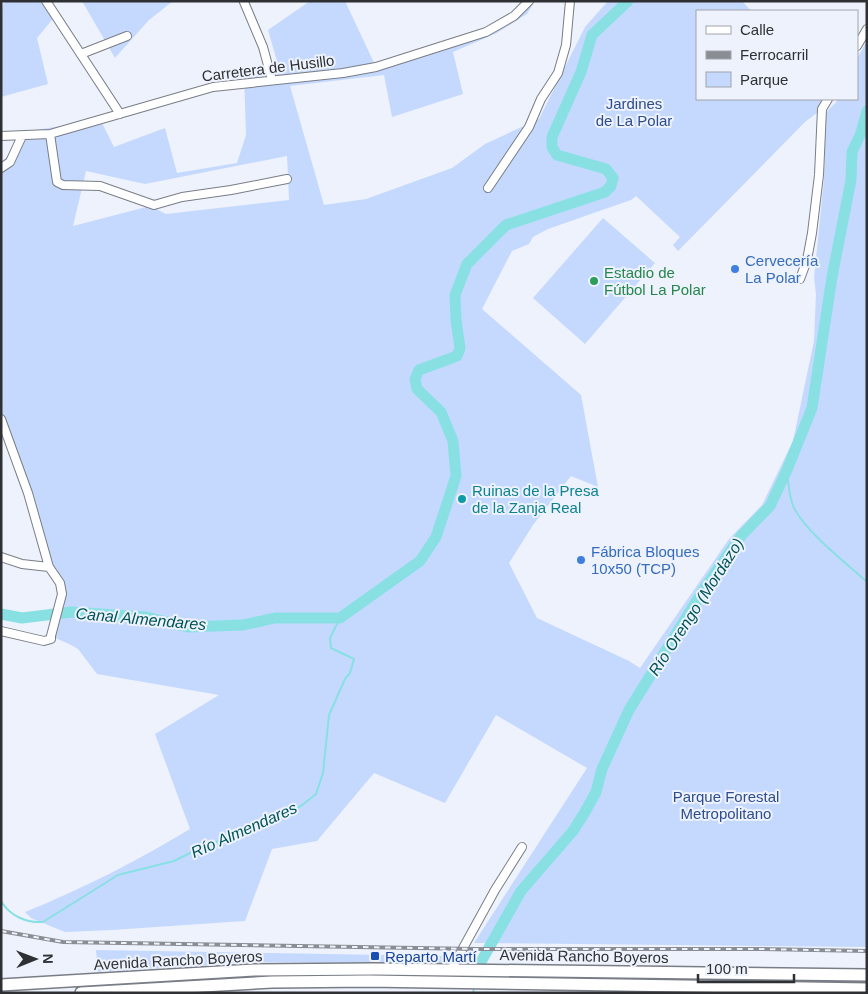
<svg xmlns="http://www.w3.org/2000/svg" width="868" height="994" font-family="Helvetica,sans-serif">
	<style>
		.green { fill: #c5d9fe; fill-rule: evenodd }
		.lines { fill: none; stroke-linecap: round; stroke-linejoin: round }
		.stream { stroke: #89e0e3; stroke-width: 2 }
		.river { stroke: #89e0e3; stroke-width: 11 }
		.minor-casing { stroke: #797d86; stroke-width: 10 }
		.highway-casing { stroke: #797d86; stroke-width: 14 }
		.minor { stroke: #fff; stroke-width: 8 }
		.highway { stroke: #fff; stroke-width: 11 }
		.rail-casing { stroke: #8a8d94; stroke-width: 4 }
		.rail { stroke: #edf2fc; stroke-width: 2; stroke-dasharray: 5.5; stroke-linecap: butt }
		.shop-dot { fill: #3f7fe0; stroke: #edf2fc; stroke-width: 2 }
		.leisure-dot { fill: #2e9e5b; stroke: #edf2fc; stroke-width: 2 }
		.culture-dot { fill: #0f9aa8; stroke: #edf2fc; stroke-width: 2 }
		.transit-dot { fill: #1a4fb4; stroke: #edf2fc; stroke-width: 2 }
		.labels { text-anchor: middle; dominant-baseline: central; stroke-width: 4; stroke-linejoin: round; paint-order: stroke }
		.street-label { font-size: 15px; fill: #2e3034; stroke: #edf2fc }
		.park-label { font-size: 15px; fill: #2e4d8f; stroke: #edf2fc }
		.shop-label { font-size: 15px; fill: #366cbe; stroke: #edf2fc; text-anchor: start }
		.leisure-label { font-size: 15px; fill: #27864d; stroke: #edf2fc; text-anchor: start }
		.culture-label { font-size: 15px; fill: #0d838f; stroke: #edf2fc; text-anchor: start }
		.transit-label { font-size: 15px; fill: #164399; stroke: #edf2fc; text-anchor: start }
		.water-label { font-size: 16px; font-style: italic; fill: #005456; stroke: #edf2fc }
	</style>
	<rect width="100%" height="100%" fill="#edf2fc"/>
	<path class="green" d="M7 1H50L56 15 37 38 48 84 1 97V16L3 4Z
		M82 1H173L149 20 115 58Z
		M310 1H345L376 67 486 32 529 1H535L527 14 497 33 453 52 463 94 392 117 384 75 290 86 324 205 366 199 452 168 485 144 539 119 585 27 608 1H742L751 11H697V99H822L826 102 822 109 805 122 678 251 673 245 680 237 636 196 631 200 548 229 533 237 529 244 512 251 482 309 581 395 598 487 571 476 533 525 509 563 537 618 629 661 640 668 729 539 762 505 793 441 814 341 816 294 814 278 824 179 826 115C828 107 835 106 838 99H857V59L867 40V947L474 943 587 768 496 715 445 803 374 773 317 841 272 849 245 921 112 930 65 932 31 918 25 912C82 889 137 861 190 829L155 734 219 695 97 674 78 649 71 645 51 636 62 594 1 419V162L6 158 22 132 88 122 114 112 89 73 96 68 126 115 102 123 114 147 165 128 177 173 237 163 246 135 244 75 279 68 268 30ZM287 156 289 200 166 214 158 210 154 205 73 226 86 171 145 184Z
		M603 218 655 263 585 344 533 298Z
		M96 950 446 956 442 963 255 962 98 972Z"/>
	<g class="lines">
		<path class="stream" d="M787 470C788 482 789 497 794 508 807 533 845 562 867 582
			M1 901C10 916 26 923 43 922L118 875 174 861 198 849 268 822 301 806 316 794 323 773 329 715 345 679 350 673 354 659 331 648 330 638 340 618
			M473 993 474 989"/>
		<path class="river" d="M1 614 22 618 71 612 146 617 188 627 243 625 275 618H340L420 561 436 537 456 476 453 441 441 412 417 389 415 379 419 370 457 356 460 348 456 320 455 295 467 264 506 225 605 192 611 186 613 178 606 169 557 155 552 147V137L581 72 592 35 628 1
			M482 960 521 891 573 831 585 812 596 792 602 769 629 710 704 589 741 536 770 506 787 470 812 408 832 277 851 180 852 152 861 133 867 111"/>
		<defs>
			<path id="minor" d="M46 1 120 114
				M244 2 263 47 272 80
				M857 46 867 29
				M81 54 127 36
				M50 134 57 182 63 185 100 186 154 205 182 197 231 190 287 179
				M1 136 50 134 213 87 343 73 376 67 486 32 514 16 529 1
				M1 168 10 162 22 136
				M488 188 529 127 541 99 558 73 566 45 570 1
				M800 279 807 260 812 233 819 175 822 109 828 99
				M1 419 28 493 49 567 60 583 62 594 51 636V639L44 641 1 631
				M1 557 22 564 49 567
				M451 970 495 890 522 847"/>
			<path id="highway" d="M1 985 254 970 375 969 867 975
				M81 993 272 982 369 981 867 989"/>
		</defs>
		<use href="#minor" class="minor-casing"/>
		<use href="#highway" class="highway-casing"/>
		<use href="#minor" class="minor"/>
		<use href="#highway" class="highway"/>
		<defs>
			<path id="rail" d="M1 931 63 942 475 949H758L867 951"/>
		</defs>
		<use href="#rail" class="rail-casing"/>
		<use href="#rail" class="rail"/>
	</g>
	<g class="shop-dot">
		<circle cx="735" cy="269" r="5"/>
		<circle cx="581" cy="560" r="5"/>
	</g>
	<circle class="leisure-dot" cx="594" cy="281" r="5"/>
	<circle class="culture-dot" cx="462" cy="499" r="5"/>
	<rect class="transit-dot" x="370" y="951" width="10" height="10" rx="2.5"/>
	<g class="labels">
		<g class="street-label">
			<text transform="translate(268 68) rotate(-7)">Carretera de Husillo</text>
			<text transform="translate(584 956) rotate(1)">Avenida Rancho Boyeros</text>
			<text transform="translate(178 960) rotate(-3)">Avenida Rancho Boyeros</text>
		</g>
		<g class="park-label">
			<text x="634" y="103">Jardines<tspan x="634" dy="17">de La Polar</tspan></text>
			<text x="726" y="796">Parque Forestal<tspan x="726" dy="17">Metropolitano</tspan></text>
		</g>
		<g class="shop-label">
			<text x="745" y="260">Cervecería<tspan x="745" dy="17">La Polar</tspan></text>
			<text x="591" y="551">Fábrica Bloques<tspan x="591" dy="17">10x50 (TCP)</tspan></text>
		</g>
		<g class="leisure-label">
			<text x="604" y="272">Estadio de<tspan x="604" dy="17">Fútbol La Polar</tspan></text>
		</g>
		<g class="culture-label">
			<text x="472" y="490">Ruinas de la Presa<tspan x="472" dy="17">de la Zanja Real</tspan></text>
		</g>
		<g class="transit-label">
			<text x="385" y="956">Reparto Martí</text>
		</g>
		<g class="water-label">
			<text transform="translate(696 607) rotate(-57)">Río Orengo (Mordazo)</text>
			<text transform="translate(141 619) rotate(5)">Canal Almendares</text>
			<text transform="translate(244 830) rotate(-24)">Río Almendares</text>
		</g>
	</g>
	<rect width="868" height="994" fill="none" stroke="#2e3034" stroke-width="5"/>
	<rect x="696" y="10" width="162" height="90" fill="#edf2fc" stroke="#a1a4ac"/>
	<rect x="706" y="26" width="25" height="8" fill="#ffffff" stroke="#a1a4ac"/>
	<text x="740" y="35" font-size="15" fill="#2e3034">Calle</text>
	<rect x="706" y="51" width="25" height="8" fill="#8a8d94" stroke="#a1a4ac"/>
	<text x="740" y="60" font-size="15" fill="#2e3034">Ferrocarril</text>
	<rect x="706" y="72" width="25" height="15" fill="#c5d9fe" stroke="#a1a4ac"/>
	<text x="740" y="85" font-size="15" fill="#2e3034">Parque</text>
	<g transform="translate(35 959) rotate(89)" stroke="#edf2fc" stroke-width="4" paint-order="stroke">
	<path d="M0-4L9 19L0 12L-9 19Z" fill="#2e3034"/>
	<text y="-8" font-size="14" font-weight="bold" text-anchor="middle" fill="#2e3034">N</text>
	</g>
	<path d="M698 974v8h96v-8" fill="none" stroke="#2e3034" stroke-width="2.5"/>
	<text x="706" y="974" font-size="15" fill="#2e3034" stroke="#edf2fc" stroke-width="4" paint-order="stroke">100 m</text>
</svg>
